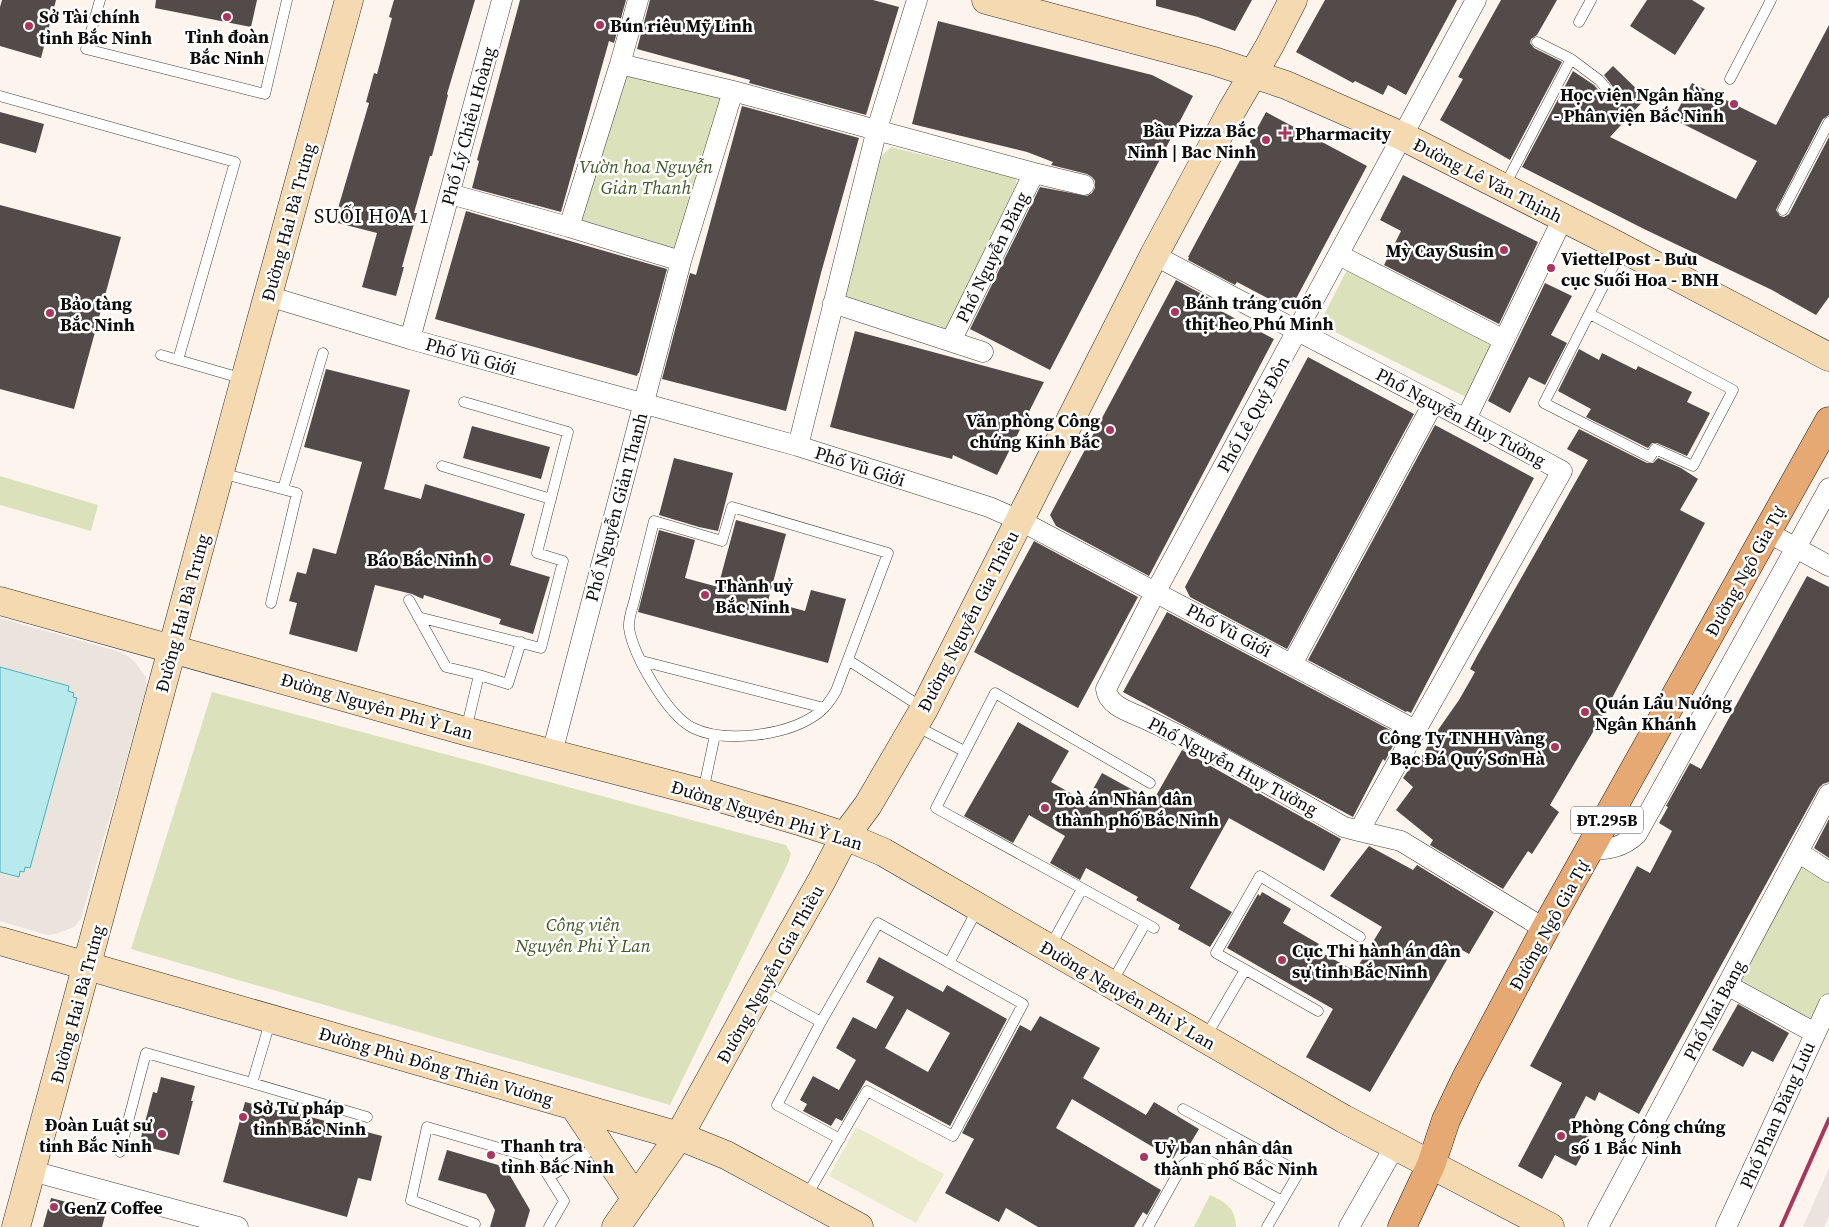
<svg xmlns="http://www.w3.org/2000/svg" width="1829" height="1227" font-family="'Source Serif 4',serif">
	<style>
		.green { fill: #dbe2bb }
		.pitch { fill: #e9ebcc }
		.plaza { fill: #ebe4dd }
		.water { fill: #b8e9ed; stroke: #49aebb }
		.building { fill: #534b4a; fill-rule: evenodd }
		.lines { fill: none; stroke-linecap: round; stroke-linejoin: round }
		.lane-casing { stroke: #3f3f3f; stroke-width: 11 }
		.street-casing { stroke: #3f3f3f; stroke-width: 21 }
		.secondary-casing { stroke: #2e2e2e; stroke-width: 29 }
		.primary-casing { stroke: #1d1d1d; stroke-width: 29 }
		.lane { stroke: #fff; stroke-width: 10 }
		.street { stroke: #fff; stroke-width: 20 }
		.secondary { stroke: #f4d9b1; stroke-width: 28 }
		.primary { stroke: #e6a974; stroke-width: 28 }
		.rail { stroke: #a9375d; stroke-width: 4 }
		.poi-dot { fill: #a9375d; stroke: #fff; stroke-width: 2 }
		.labels { text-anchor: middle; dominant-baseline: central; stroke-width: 5; stroke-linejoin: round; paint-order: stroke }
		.shield { fill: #fff; stroke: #555; stroke-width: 1 }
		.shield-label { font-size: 16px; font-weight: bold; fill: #0c0c0c }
		.poi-label { font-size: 18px; font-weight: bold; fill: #0c0c0c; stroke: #fff; text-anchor: start }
		.street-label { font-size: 18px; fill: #0c0c0c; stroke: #fff }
		.park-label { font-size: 18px; font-style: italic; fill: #405a25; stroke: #fff }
		.quarter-label { font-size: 20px; letter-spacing: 1px; fill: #0c0c0c; stroke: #fff }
	</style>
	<rect width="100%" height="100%" fill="#fdf5ed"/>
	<path class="green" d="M620 64 733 91 681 261 569 227Z
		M891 147 1015 178 1019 189 952 333 843 298 879 158Z
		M1348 268 1497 341 1472 400 1331 330 1324 315Z
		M0 476 98 505 91 531 0 505Z
		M212 692 786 845 791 854 789 861 670 1105 131 949Z
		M1796 863 1829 877V992L1812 1026 1732 986Z
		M1210 1195C1226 1202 1236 1209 1236 1227H1194Z"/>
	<path class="pitch" d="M856 1127 944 1174 916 1223 829 1176Z"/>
	<path class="plaza" d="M0 618 117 651 125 654 135 662 146 677 147 686 145 693 81 919 74 927 56 934 47 935 0 921V872L18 877 20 871 25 867 30 868 73 697 68 691 69 685 0 667Z
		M1829 1168V1216L1824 1227H1803Z"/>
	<path class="water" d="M0 667 69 686 68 691 74 693 73 697 77 698 30 868 25 867 24 872 20 871 19 877 0 872Z"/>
	<path class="building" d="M2 0H56L41 58 0 46V7Z
		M156 0H257L251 27 155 8Z
		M394 0H475L447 94 448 95 432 156H430L414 213H417L402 267H404L396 296 362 287 377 233 334 222 369 103 366 102 374 73 377 74 392 18 389 17Z
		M520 0H626L614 43 609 41 561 212 472 188 479 161 477 160Z
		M650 0H873L899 7 866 115 749 83 750 80 637 49Z
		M1156 0H1252L1235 31 1198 17 1156 6Z
		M1325 0H1457L1406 95 1388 85 1383 95 1355 81 1353 83 1296 52Z
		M1501 0H1557L1537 35 1531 39 1530 43 1534 48 1562 62 1510 160 1440 120 1463 79 1458 77Z
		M1647 0H1692L1705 8 1675 55 1630 26Z
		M938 21 1152 75 1193 96 1050 370 970 329 1040 187 1087 196 1092 193 1095 188V181L1092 177 1087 174 1051 165 1053 162 1027 152 912 124Z
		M1829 25V115L1823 119 1776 210 1780 216 1784 217 1789 214 1829 137V297L1816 315 1772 290 1644 229 1522 167 1573 71 1594 85 1601 93 1607 95 1611 93 1613 87 1604 75 1613 66 1646 98 1610 137 1736 199 1757 161 1673 119 1692 83 1776 125Z
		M742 106 859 138 821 273 786 411 662 379 690 273 696 275Z
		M0 112 44 124 36 153 0 143Z
		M1266 112 1367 166 1290 310 1237 282 1235 285 1188 260 1189 257H1188Z
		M1403 175 1538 242 1499 324 1384 265 1401 231 1380 220Z
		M0 205 121 237 74 409 0 389Z
		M466 211 667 269 639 373H638L637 376 435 319Z
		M1176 280 1224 306 1221 311 1274 339 1149 576 1056 526 1050 515Z
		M1545 283 1572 296 1551 335 1567 343 1545 385 1529 377 1510 413 1488 401Z
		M855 331 1044 382 997 475 953 455 952 459 830 427Z
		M1579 349 1599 360 1602 353 1636 370 1638 366 1692 392 1687 402 1710 413 1687 456 1657 443H1652L1648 448 1586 417 1591 409 1558 391Z
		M1308 357 1414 414 1287 649 1190 597 1185 587Z
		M326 369 410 390 384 489 421 499 425 484 525 514 510 565 550 577 533 634 499 624 501 619 424 595 423 599 412 594 375 585 357 652 289 634 297 603 289 601 297 572 306 574 313 548 336 554 362 462 304 447Z
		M1435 425 1534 478 1411 713 1407 711 1406 712 1308 660Z
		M472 426 550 447 541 479 463 458Z
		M1579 429 1647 463H1653L1658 458 1681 468 1698 479 1680 510 1705 523 1603 715 1550 805 1559 812 1532 854 1528 851 1503 889 1430 845 1433 840 1396 810 1413 787 1403 778 1412 765 1416 767 1431 740 1459 700 1475 672 1470 669 1477 656 1588 460 1567 449Z
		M674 458 733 473 718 531 699 527 659 515Z
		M736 520 786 534 768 601 805 611 811 590 846 599 828 663 638 612 659 530 695 540 685 578 718 587Z
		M1034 541 1138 597 1078 708 974 652Z
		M1807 576 1829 587V782L1823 784 1819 788 1639 1114 1599 1092 1595 1101 1586 1096 1570 1127 1591 1138 1576 1166 1555 1155 1542 1179 1518 1166 1562 1083 1530 1066 1637 866 1650 873 1672 831 1659 823 1668 807 1666 806 1690 763 1701 769Z
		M1167 612 1396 733 1392 740 1395 742 1385 761 1383 759 1353 817 1123 692Z
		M1018 722 1069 751 1051 782 1086 802 1102 773 1153 801 1182 750 1341 839 1324 871 1229 818 1190 888 1232 912 1210 947 1178 929 1180 925 1136 900 1138 897 1086 868 1080 880 1050 863 1065 836 1029 815 1013 843 964 816Z
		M1829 819V858L1814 848Z
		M1369 846 1413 870 1417 865 1494 912 1469 954 1455 946 1370 1092 1306 1057 1333 1009 1227 948 1258 894 1260 896 1262 892 1291 909 1283 923 1319 944 1315 949 1355 971 1382 927 1330 896Z
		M879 957 943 992 947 985 1007 1019 950 1126 866 1080 842 1121 836 1118 831 1126 803 1111 807 1104 800 1100 813 1076 839 1090 856 1060 836 1048 853 1017 876 1029 894 997 866 982ZM907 1009 950 1033 928 1072 885 1048Z
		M1738 1004 1789 1033 1773 1062 1752 1051 1743 1067 1712 1050Z
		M1040 1016 1100 1048 1083 1078 1146 1115 1154 1102 1199 1129 1184 1154 1178 1150 1173 1159 1072 1099 1056 1128 1161 1190 1147 1215 1143 1212 1134 1227H1038L1006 1208 999 1222 945 1193 974 1139 962 1133 1020 1025 1031 1031Z
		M161 1077 195 1086 191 1101H193L179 1155 139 1145 153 1092 157 1093Z
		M245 1102 299 1116V1114L382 1136 371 1181 358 1178 347 1217 223 1182Z
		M447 1150 505 1167 530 1210 525 1227H490L495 1210 486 1194 438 1180Z
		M51 1198 106 1212 102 1227H43Z"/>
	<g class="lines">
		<defs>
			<path id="lane" d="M100 0 86 49 265 94 287 0
				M1579 22 1591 0
				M1537 42 1571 59
				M1730 79 1771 0
				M0 96 235 162 178 360
				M1504 187 1571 59 1599 80 1606 88
				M1783 210 1829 122
				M1590 314 1733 390 1693 466 1655 449 1650 457 1544 403 1622 249
				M161 355 244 379
				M442 466 551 499
				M221 473 297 493 271 603
				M283 489 323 353
				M732 507 888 553 836 691C831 700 825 708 817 714 788 735 726 744 693 728 667 715 633 655 629 628 628 618 633 607 635 598 641 572 648 546 654 521L722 541Z
				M409 600 446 667 479 675 466 730
				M418 617 541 648 563 561 537 553 568 432 464 402
				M848 660 923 708
				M642 661 824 708
				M479 675 508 684 521 642
				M916 726 964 751
				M1150 783 995 693 936 808 1154 928
				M703 792 715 735
				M1050 947 1082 889
				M949 963 978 908
				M1111 984 1145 924
				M761 989 821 1022 878 923 1023 1004 953 1136 867 1091 806 1197
				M1318 1011 1216 953 1260 876 1360 937
				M821 1022 777 1105 840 1139
				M1205 1038 1245 970
				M252 1083 367 1117
				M1183 1109 1299 1172 1267 1227
				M120 1152 146 1053 252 1083 271 1019
				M549 1177 564 1201 549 1227
				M474 1227 475 1224 411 1200 427 1127 537 1159 549 1177 599 1145
				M1148 1227 1182 1166 1193 1158H1204L1282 1201"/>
			<path id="street" d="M620 64 733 91 1034 173 1084 185
				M450 194 569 227 681 261
				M569 227 620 64 638 0
				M1154 255C1290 328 1427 397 1562 471L1359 831 1401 841 1545 929
				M1339 255 1504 340
				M268 296 410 339 798 446 989 507 1019 520 1415 730
				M833 303 983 352
				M410 339 502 0
				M951 341 1034 173
				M1466 419 1563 218
				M798 446 877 129 917 0
				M1767 532 1829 566
				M1292 664 1434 402
				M552 753 681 261 733 91
				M1359 831 1344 827C1278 790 1212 750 1143 718 1130 712 1108 706 1106 689L1156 591 1476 0
				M1590 850C1609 849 1622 848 1637 834L1829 488
				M1798 852 1829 872
				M1727 985 1815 1033
				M32 1171 238 1227
				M1349 1227 1395 1146
				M1598 1227 1829 794
				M1726 1227 1829 1004"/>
			<path id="secondary" d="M986 0 1214 61 1286 85 1402 136 1605 239 1829 357
				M0 601 465 731 703 793 799 821 845 836 883 852 1344 1119 1550 1227
				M0 941 679 1136 726 1155 859 1227
				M574 1106 636 1199
				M16 1227 245 379 349 0
				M616 1227 679 1136 760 989 822 880 845 836 868 805 924 709 1154 255 1232 110 1270 45 1293 0"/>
			<path id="primary" d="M1402 1227 1431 1165 1446 1120 1466 1078 1545 929 1829 421"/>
		</defs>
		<use href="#lane" class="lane-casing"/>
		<use href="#street" class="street-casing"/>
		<use href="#secondary" class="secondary-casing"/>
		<use href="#primary" class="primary-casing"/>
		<use href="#lane" class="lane"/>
		<use href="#street" class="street"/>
		<use href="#secondary" class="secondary"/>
		<use href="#primary" class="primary"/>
		<path class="rail" d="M1781 1227 1829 1119"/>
	</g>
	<g class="poi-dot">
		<circle cx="227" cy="17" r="5"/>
		<circle cx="600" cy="25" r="5"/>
		<circle cx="29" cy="26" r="5"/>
		<circle cx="1734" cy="104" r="5"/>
		<path d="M1282.5 125.5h5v5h5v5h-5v5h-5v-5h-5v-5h5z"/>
		<circle cx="1266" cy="140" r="5"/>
		<circle cx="1504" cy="250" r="5"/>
		<circle cx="1551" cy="268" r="5"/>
		<circle cx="1175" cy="312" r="5"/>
		<circle cx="50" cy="313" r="5"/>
		<circle cx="1110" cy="430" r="5"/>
		<circle cx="487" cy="559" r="5"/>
		<circle cx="705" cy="595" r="5"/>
		<circle cx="1585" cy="712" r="5"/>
		<circle cx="1555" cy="747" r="5"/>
		<circle cx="1045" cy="808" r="5"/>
		<circle cx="1282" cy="960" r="5"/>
		<circle cx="243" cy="1117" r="5"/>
		<circle cx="162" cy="1134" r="5"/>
		<circle cx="1561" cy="1136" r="5"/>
		<circle cx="491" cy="1155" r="5"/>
		<circle cx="1144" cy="1157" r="5"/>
		<circle cx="54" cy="1207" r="5"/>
	</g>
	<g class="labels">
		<rect class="shield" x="1571" y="806.5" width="72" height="27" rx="4"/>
		<g class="shield-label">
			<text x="1607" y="820">ĐT.295B</text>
		</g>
		<g class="poi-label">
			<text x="39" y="16">Sở Tài chính<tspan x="39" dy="21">tỉnh Bắc Ninh</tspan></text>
			<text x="610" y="25">Bún riêu Mỹ Linh</text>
			<text x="227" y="36" text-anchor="middle">Tỉnh đoàn<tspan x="227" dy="21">Bắc Ninh</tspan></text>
			<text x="1724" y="94" text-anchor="end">Học viện Ngân hàng<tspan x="1724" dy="21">- Phân viện Bắc Ninh</tspan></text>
			<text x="1256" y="130" text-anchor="end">Bầu Pizza Bắc<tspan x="1256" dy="21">Ninh | Bac Ninh</tspan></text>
			<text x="1295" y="133">Pharmacity</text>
			<text x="1494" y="250" text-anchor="end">Mỳ Cay Susin</text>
			<text x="1561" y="258">ViettelPost - Bưu<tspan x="1561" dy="21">cục Suối Hoa - BNH</tspan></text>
			<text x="1185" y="302">Bánh tráng cuốn<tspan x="1185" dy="21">thịt heo Phú Minh</tspan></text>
			<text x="60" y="303">Bảo tàng<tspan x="60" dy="21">Bắc Ninh</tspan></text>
			<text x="1100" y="420" text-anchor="end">Văn phòng Công<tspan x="1100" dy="21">chứng Kinh Bắc</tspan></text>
			<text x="477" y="559" text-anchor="end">Báo Bắc Ninh</text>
			<text x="715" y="585">Thành uỷ<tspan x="715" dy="21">Bắc Ninh</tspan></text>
			<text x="1595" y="702">Quán Lẩu Nướng<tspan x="1595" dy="21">Ngân Khánh</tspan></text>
			<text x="1545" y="737" text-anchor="end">Công Ty TNHH Vàng<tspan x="1545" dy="21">Bạc Đá Quý Sơn Hà</tspan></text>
			<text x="1055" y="798">Toà án Nhân dân<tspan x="1055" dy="21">thành phố Bắc Ninh</tspan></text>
			<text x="1292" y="950">Cục Thi hành án dân<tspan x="1292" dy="21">sự tỉnh Bắc Ninh</tspan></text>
			<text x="253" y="1107">Sở Tư pháp<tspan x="253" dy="21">tỉnh Bắc Ninh</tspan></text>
			<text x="152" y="1124" text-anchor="end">Đoàn Luật sư<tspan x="152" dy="21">tỉnh Bắc Ninh</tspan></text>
			<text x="1571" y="1126">Phòng Công chứng<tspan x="1571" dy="21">số 1 Bắc Ninh</tspan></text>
			<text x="501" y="1145">Thanh tra<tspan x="501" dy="21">tỉnh Bắc Ninh</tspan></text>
			<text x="1154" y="1147">Uỷ ban nhân dân<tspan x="1154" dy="21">thành phố Bắc Ninh</tspan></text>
			<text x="64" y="1207">GenZ Coffee</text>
		</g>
		<g class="street-label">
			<text transform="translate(468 126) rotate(-75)">Phố Lý Chiêu Hoàng</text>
			<text transform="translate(1488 180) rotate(27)">Đường Lê Văn Thịnh</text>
			<text transform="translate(288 222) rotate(-75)">Đường Hai Bà Trưng</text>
			<text transform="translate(992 257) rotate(-64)">Phố Nguyễn Đăng</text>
			<text transform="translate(471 356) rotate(16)">Phố Vũ Giới</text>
			<text transform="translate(1253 414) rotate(-61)">Phố Lê Quý Đôn</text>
			<text transform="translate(1461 417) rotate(28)">Phố Nguyễn Huy Tưởng</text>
			<text transform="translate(860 466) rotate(18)">Phố Vũ Giới</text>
			<text transform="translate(616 507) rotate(-75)">Phố Nguyễn Giản Thanh</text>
			<text transform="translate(1745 571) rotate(-61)">Đường Ngô Gia Tự</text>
			<text transform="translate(182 613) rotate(-75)">Đường Hai Bà Trưng</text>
			<text transform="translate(968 621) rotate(-63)">Đường Nguyễn Gia Thiều</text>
			<text transform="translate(1229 630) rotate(28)">Phố Vũ Giới</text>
			<text transform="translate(377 706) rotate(16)">Đường Nguyên Phi Ỷ Lan</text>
			<text transform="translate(1233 766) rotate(28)">Phố Nguyễn Huy Tưởng</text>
			<text transform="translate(767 815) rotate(17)">Đường Nguyên Phi Ỷ Lan</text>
			<text transform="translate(1549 925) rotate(-61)">Đường Ngô Gia Tự</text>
			<text transform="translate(770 974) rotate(-61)">Đường Nguyễn Gia Thiều</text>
			<text transform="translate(1128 995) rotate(30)">Đường Nguyên Phi Ỷ Lan</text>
			<text transform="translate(77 1004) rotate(-75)">Đường Hai Bà Trưng</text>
			<text transform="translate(1714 1010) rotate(-62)">Phố Mai Bang</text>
			<text transform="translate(436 1066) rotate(16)">Đường Phù Đổng Thiên Vương</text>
			<text transform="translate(1777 1115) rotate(-66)">Phố Phan Đăng Lưu</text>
		</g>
		<g class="park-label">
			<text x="646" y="166">Vườn hoa Nguyễn<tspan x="646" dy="21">Giản Thanh</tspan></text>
			<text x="583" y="924">Công viên<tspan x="583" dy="21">Nguyên Phi Ỷ Lan</tspan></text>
		</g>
		<g class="quarter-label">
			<text x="372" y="216">SUỐI HOA 1</text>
		</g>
	</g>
</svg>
